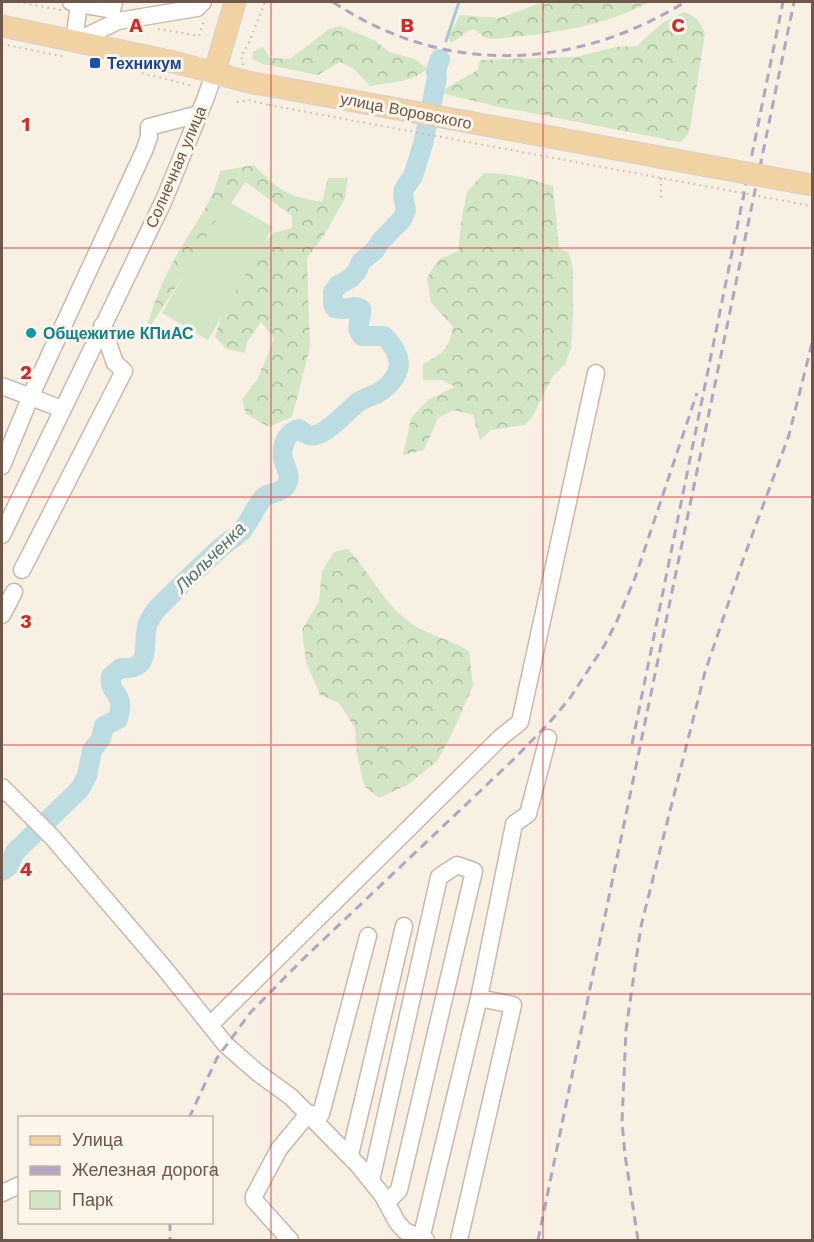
<svg xmlns="http://www.w3.org/2000/svg" width="814" height="1242" font-family="'Work Sans',sans-serif">
	<style>
		.forest { fill: url(#forest-crowns) }
		.park { fill: #d2e5c4 }
		.lines { fill: none; stroke-linecap: round; stroke-linejoin: round }
		.stream { stroke: #a2cbd1; stroke-width: 3 }
		.river { stroke: #bbdce0; stroke-width: 20 }
		.minor-casing { stroke: #c8b8ab; stroke-width: 19 }
		.major-casing { stroke: #d6d0cd; stroke-width: 23 }
		.path { stroke: #d0b3a2; stroke-width: 2; stroke-dasharray: 1.5 4.5; stroke-linecap: butt }
		.minor { stroke: #fff; stroke-width: 16 }
		.major { stroke: #f1d2a3; stroke-width: 21 }
		.rail { stroke: #b3a4c1; stroke-width: 3; stroke-dasharray: 9 6; stroke-linecap: butt }
		.major-bridge-casing { stroke: #d6d0cd; stroke-width: 23; stroke-linecap: butt }
		.path-bridge { stroke: #d0b3a2; stroke-width: 2; stroke-dasharray: 1.5 4.5; stroke-linecap: butt }
		.major-bridge { stroke: #f1d2a3; stroke-width: 21 }
		.grid { fill: none; stroke: #d62828; stroke-width: 1.5; stroke-opacity: 0.55 }
		.transit-dot { fill: #1a4fb4; stroke: #fdf5e9; stroke-width: 2 }
		.culture-dot { fill: #0f9aa8; stroke: #fdf5e9; stroke-width: 2 }
		.labels { text-anchor: middle; dominant-baseline: central; stroke-width: 6; stroke-linejoin: round; paint-order: stroke }
		.transit-label { font-size: 16px; font-weight: bold; fill: #164399; stroke: #fdf5e9; text-anchor: start }
		.street-label { font-size: 16px; fill: #6e584c; stroke: #fdf5e9 }
		.culture-label { font-size: 16px; font-weight: bold; fill: #0d838f; stroke: #fdf5e9; text-anchor: start }
		.water-label { font-size: 18px; font-style: italic; fill: #497880; stroke: #fdf5e9 }
		.grid-label { font-size: 20px; text-anchor: middle; font-weight: bold; fill: #d62828; stroke: #fdf5e9; stroke-width: 6; stroke-linejoin: round; paint-order: stroke }
	</style>
	<defs>
		<pattern id="forest-crowns" width="20" height="18" patternUnits="userSpaceOnUse" patternTransform="scale(1.5)"><rect width="20" height="18" fill="#d2e5c4"/><path d="M2 6a3 3 0 1 1 6 0M12 15a3 3 0 1 1 6 0" fill="none" stroke="#afbca1"/></pattern>
	</defs>
	<rect width="100%" height="100%" fill="#f9f0e4"/>
	<path class="forest" d="M543 2H649C602 28 545 34 492 39L484 37 474 29C464 31 460 40 450 42L449 36 460 15 500 18Z
		M684 12C694 14 702 24 705 34L690 128 687 136 680 142 495 106 445 94 443 90 478 70 480 60 575 57 616 47 637 46 662 23Z
		M340 26 376 41 389 52 415 59 428 69C406 84 396 81 370 86L355 70 340 62 318 75 263 64 252 59 253 52 263 47 270 58 290 59 329 29Z
		M254 165C279 190 286 196 322 202L328 178H348L345 198 325 234 307 258 310 347 292 417 269 427 246 414 242 399 257 380 274 339 261 322 247 342 245 353 227 349 215 337 226 301 259 248 273 233 292 228V216L245 182 144 336C152 308 161 283 175 258 191 229 213 203 220 171Z
		M484 173C508 173 530 178 553 186L559 248 568 252 573 266V313L571 349 565 364 553 376 533 416 525 425 491 430 480 440 473 415 454 410 438 418 424 450 403 455 411 418 429 399 455 387 442 380H423V364C442 354 449 350 453 327L431 302 427 278 438 260 458 251 462 217 467 192Z
		M348 549C369 571 382 601 407 620 425 635 450 639 469 651L473 686 450 738 437 761 409 784 379 798 364 786 357 754 355 728 339 703 320 695 306 662 302 630 319 601 322 571 334 552Z"/>
	<path class="park" d="M227 201 273 227 208 340 162 313Z"/>
	<g class="lines">
		<path class="stream" d="M446 41 459 2"/>
		<path class="river" d="M2 871 8 867 15 852 80 789 87 776 92 750 101 739 104 726 118 719C119 713 122 705 119 699 115 690 109 688 111 676L121 668C154 670 141 644 148 623 150 619 153 614 156 610 176 589 198 569 219 549 226 543 234 538 241 532 250 522 255 506 264 497 270 492 278 494 284 488 294 477 285 469 283 458 281 445 287 432 299 429 305 433 309 437 316 435 330 431 346 412 357 403 363 398 371 397 378 393 404 376 405 357 384 336H362C353 325 363 320 361 309L356 307 342 309 335 308 333 304V292L338 285 351 278 357 271 361 262 375 250 381 241 403 218 406 210 403 196 404 189 413 176 423 144 437 78 436 71 440 59"/>
		<defs>
			<path id="minor" d="M71 2 79 4 74 42
				M79 4 112 10 114 2
				M74 42 118 21 197 8 203 2
				M2 386 62 409
				M2 466 32 393 144 151 149 137V127L199 114
				M2 535 164 200 206 97 214 74
				M22 570 124 371 115 363 102 326
				M2 615 14 592
				M2 787 53 838 165 969 226 1045 258 1073 291 1097 358 1165 383 1196 397 1222 405 1231 426 1240
				M210 1025 500 738 520 722 596 373
				M350 1155 404 926
				M371 1181 439 877 457 865 474 871 399 1190 387 1202
				M2 1193 20 1185
				M421 1239 479 998 514 824 528 814 548 738
				M290 1240 254 1200V1196L279 1149 308 1114H321L368 936
				M459 1240 513 1005 479 998"/>
			<path id="major" d="M2 26 174 62 252 83 272 86
				M214 74 235 2"/>
		</defs>
		<use href="#minor" class="minor-casing"/>
		<use href="#major" class="major-casing"/>
		<path class="path" d="M18 2 61 10
			M158 29 199 36 205 18
			M2 44 66 57
			M243 65 241 56 248 45 265 2
			M142 73 193 86
			M237 102 248 100 269 105
			M661 178V201"/>
		<use href="#minor" class="minor"/>
		<use href="#major" class="major"/>
		<path class="rail" d="M333 2C444 76 573 71 685 2
			M632 744 783 2
			M189 1118 217 1058 250 1013 302 960 515 758 549 723 570 698 604 646 616 623 635 578 697 393
			M170 1222V1240
			M538 1240 794 2
			M638 1240 625 1155 622 1122 626 1030 641 926 705 672 743 560 789 435 812 343"/>
		<defs>
			<path id="major-bridge" d="M272 86 812 185"/>
		</defs>
		<use href="#major-bridge" class="major-bridge-casing"/>
		<path class="path-bridge" d="M269 105 812 206"/>
		<use href="#major-bridge" class="major-bridge"/>
	</g>
	<path class="grid" d="M271 2V1240M543 2V1240M2 248H812M2 497H812M2 745H812M2 994H812"/>
	<rect class="transit-dot" x="89" y="57" width="12" height="12" rx="3"/>
	<circle class="culture-dot" cx="31" cy="333" r="6"/>
	<g class="labels">
		<g class="transit-label">
			<text x="107" y="63">Техникум</text>
		</g>
		<g class="street-label">
			<text transform="translate(406 111) rotate(11)">улица Воровского</text>
			<text transform="translate(176 167) rotate(-67)">Солнечная улица</text>
		</g>
		<g class="culture-label">
			<text x="43" y="333">Общежитие КПиАС</text>
		</g>
		<g class="water-label">
			<text transform="translate(210 557) rotate(-45)">Люльченка</text>
		</g>
	</g>
	<g class="grid-label">
		<text x="136" y="32">A</text>
		<text x="407" y="32">B</text>
		<text x="678" y="32">C</text>
		<text x="26" y="131">1</text>
		<text x="26" y="379">2</text>
		<text x="26" y="628">3</text>
		<text x="26" y="876">4</text>
	</g>
	<rect width="814" height="1242" fill="none" stroke="#6e584c" stroke-width="6"/>
	<rect x="18" y="1116" width="195" height="108" fill="#fdf5e9" stroke="#c4b6aa" stroke-width="1.5"/>
	<rect x="30" y="1136" width="30" height="9" fill="#f1d2a3" stroke="#c4b6aa" stroke-width="1.5"/>
	<text x="72" y="1146" font-size="18" fill="#6e584c">Улица</text>
	<rect x="30" y="1166" width="30" height="9" fill="#b3a4c1" stroke="#c4b6aa" stroke-width="1.5"/>
	<text x="72" y="1176" font-size="18" fill="#6e584c">Железная дорога</text>
	<rect x="30" y="1191" width="30" height="18" fill="#d2e5c4" stroke="#c4b6aa" stroke-width="1.5"/>
	<text x="72" y="1206" font-size="18" fill="#6e584c">Парк</text>
</svg>
